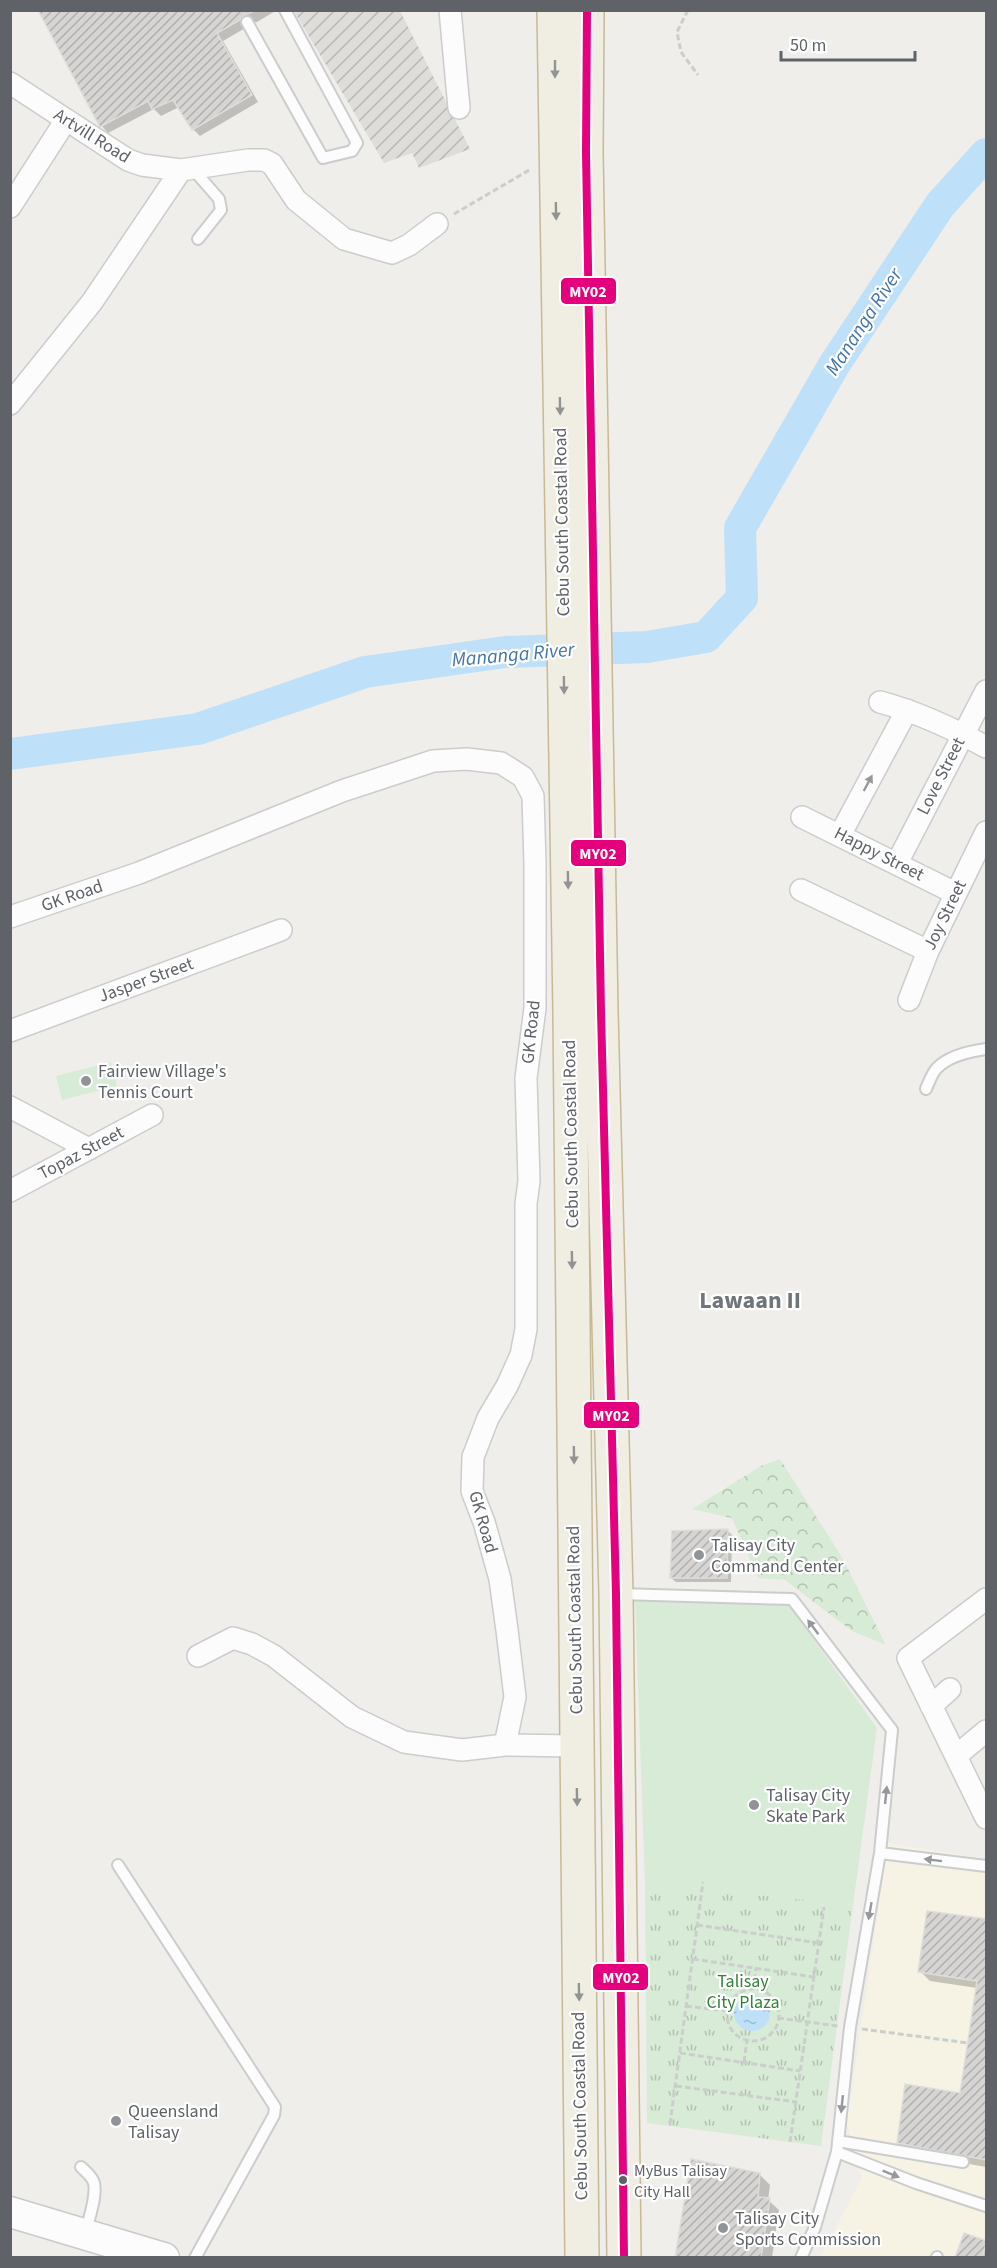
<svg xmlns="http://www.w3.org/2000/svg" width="997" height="2268" font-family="'Source Sans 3',sans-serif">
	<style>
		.commercial { fill: #f7f3e4 }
		.industrial { fill: url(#industrial-furrows) }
		.green { fill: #d8ebd6 }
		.forest { fill: url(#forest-crowns) }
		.park { fill: url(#park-tufts) }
		.water { fill: url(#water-ripples) }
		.shadow { fill: #0003 }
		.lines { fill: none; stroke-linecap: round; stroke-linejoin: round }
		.river { stroke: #bfe0f9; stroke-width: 32 }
		.building { fill: url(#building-hatch); stroke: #deddd9; stroke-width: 1.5 }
		.lane-casing { stroke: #cbcccc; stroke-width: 14 }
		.street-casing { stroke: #cbcccc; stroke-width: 24 }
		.secondary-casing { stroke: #cacacb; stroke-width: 33 }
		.highway-casing { stroke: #c8b996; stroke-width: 36 }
		.path { stroke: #cacfcc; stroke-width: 3; stroke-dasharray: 6 3; stroke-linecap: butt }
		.lane { stroke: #fdfcfc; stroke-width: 10 }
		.street { stroke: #fdfcfc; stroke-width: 21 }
		.secondary { stroke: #fdfcfc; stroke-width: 30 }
		.highway { stroke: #f0ede3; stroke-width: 33 }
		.bus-1-casing { stroke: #fff; stroke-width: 12 }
		.bus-1 { stroke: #e5007d; stroke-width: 8 }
		.oneway { fill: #929393 }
		.oneway2 { fill: #96999c }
		.poi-dot { fill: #919496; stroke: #fff; stroke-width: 2 }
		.bus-dot { fill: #5f6368; stroke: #fff; stroke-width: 2 }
		.labels { text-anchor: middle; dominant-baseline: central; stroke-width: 4.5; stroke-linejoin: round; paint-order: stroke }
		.bus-label { font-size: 16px; fill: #5f6368; stroke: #fff; text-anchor: start }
		.street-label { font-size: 18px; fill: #5f6368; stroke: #fff }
		.poi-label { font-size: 18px; fill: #5f6368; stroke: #fff; text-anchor: start }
		.park-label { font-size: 18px; fill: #348238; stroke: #fff }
		.water-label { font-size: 20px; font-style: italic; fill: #4174aa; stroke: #fff }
		.district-label { font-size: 24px; font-weight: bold; fill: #70757a; stroke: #fff }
		.line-badge { stroke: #fff; stroke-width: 2 }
		.badge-label { font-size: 16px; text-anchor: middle; font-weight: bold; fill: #fff }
	</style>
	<defs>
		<pattern id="industrial-furrows" width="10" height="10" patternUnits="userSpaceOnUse" patternTransform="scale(1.5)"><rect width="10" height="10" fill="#dfddda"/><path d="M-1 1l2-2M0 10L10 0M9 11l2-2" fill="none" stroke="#b8b7b5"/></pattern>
		<pattern id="forest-crowns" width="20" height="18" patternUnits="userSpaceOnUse" patternTransform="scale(1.5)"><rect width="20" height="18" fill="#d8ebd6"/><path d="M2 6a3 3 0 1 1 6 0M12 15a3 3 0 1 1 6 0" fill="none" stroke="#b2c2b1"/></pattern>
		<pattern id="park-tufts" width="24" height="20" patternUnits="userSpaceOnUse" patternTransform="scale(1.5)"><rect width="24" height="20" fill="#d8ebd6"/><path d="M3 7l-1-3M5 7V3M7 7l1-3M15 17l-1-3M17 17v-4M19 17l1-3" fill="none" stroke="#b2c2b1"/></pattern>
		<pattern id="water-ripples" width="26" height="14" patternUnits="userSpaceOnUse" patternTransform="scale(1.5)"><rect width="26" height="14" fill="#bfe0f9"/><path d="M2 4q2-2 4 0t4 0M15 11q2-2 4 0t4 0" fill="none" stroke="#9eb9cd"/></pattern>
		<pattern id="building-hatch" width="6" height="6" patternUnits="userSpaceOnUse" patternTransform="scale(1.5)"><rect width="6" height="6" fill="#d6d5d3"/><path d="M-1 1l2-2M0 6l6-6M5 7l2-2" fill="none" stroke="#b1b0af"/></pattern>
	</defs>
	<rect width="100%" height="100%" fill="#efeeea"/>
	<path class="commercial" d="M888 1843 986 1859V2257L820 2258 862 2178 847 2124Z"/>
	<path class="industrial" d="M294 11H400L470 149 419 168 412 153 384 163Z"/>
	<path class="green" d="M111 1062 117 1086 62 1100 56 1076Z
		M635 1601 789 1605 877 1728 853 1905 645 1883Z"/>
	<path class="forest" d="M780 1459 843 1559 886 1645 852 1631 785 1580 758 1578 732 1518 692 1509 761 1466Z"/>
	<path class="park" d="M645 1883 853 1905 821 2146 647 2123Z"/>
	<path class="water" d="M734 2013a18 18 0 1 1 36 0a18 18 0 1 1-36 0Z"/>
	<path class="shadow" d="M39 10H277L257 22H251L247 27 223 41 258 102 200 136 193 129 179 107 161 116 154 109 108 133 101 125Z
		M727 1530 732 1535 731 1582H676L671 1578Z
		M986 1921V2167L908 2153 898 2143 961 2094 977 1988 930 1981 920 1971Z
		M760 2175 770 2185 768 2200 779 2210 772 2258H677Z
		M986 2242V2258H957Z"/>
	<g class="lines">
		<path class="river" d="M10 754 198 729 365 672 505 652 647 647 706 637 742 598 740 528 834 365 940 205 986 154"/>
	</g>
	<path class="building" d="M38 10H257L244 15 240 20 217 33 252 95 192 130 173 100 152 109 148 101 100 127Z
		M728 1529 727 1578H670L672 1531Z
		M927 1911 987 1919V2160L897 2143 905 2084 960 2093 977 1981 918 1972Z
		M691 2159 760 2173 758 2197 770 2198 761 2258H675Z
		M964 2233 987 2241 982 2258H955Z"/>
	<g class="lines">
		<defs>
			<path id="lane" d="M247 22 323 158 352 151 357 143 285 10
				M192 168 219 199 221 210 198 239
				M926 1089C929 1082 932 1073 937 1068 949 1056 971 1051 986 1049
				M619 1594 792 1599 892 1730 880 1853 850 2027 837 2152 815 2227 801 2258
				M880 1853 986 1866
				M118 1865 275 2107 274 2115 195 2258
				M838 2141 963 2162
				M837 2152 916 2183 986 2206
				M81 2167C86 2172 92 2176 94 2183 97 2197 89 2217 86 2232
				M937 2258V2257"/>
			<path id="street" d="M450 10 459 108
				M10 83 128 160 142 165 181 170 248 160H264L272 164 296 200 344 239 392 253 409 245 437 224
				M10 207 66 120
				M10 404 92 302 181 170
				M880 702C917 712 952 728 986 747
				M802 817 955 893
				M840 835 907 710
				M897 863 986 691
				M801 890 928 951
				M10 917 139 873 342 791 433 761 467 759 501 763 523 777 533 796 535 864V1008L526 1078 529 1181 526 1204V1329L521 1355 507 1386 488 1418 473 1457 472 1491 484 1522 500 1579 507 1630 515 1697 505 1745 576 1746
				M909 1000 928 951 986 832
				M10 1031 281 930
				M10 1107 89 1149
				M10 1191 152 1115
				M986 1599 908 1658 986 1818
				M198 1656 233 1638 252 1644 274 1656 352 1717 404 1742 462 1750 505 1745
				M931 1706 950 1689
				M956 1756 986 1731"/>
			<path id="secondary" d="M10 2212 164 2258"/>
			<path id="highway" d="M554 10 570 1012 582 2258
				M587 10 586 152 601 1012 616 1594 624 2258"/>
		</defs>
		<use href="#lane" class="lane-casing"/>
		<use href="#street" class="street-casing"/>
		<use href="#secondary" class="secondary-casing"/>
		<use href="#highway" class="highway-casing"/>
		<path class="path" d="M688 10 677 32 681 52 698 75
			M454 214 531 169
			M697 1925 819 1943
			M693 1959 814 1977
			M754 1989 756 1968
			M727 2015a26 26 0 1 1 52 0a26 26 0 1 1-52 0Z
			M686 2006 727 2011
			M778 2018 838 2026
			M862 2029 968 2043
			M680 2053 800 2071
			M744 2062 747 2040
			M676 2086 796 2102
			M670 2124 703 1882
			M790 2142 824 1907"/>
		<use href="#lane" class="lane"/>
		<use href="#street" class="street"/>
		<use href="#secondary" class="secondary"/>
		<use href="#highway" class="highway"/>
		<defs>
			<path id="bus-1" d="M587 10 586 152 601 1012 616 1594 624 2258"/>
		</defs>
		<use href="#bus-1" class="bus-1-casing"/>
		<use href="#bus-1" class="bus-1"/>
	</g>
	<defs><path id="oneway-solid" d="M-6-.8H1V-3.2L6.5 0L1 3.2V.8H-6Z" transform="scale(1.5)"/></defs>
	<g class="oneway">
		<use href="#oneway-solid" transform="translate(555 69) rotate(90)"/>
		<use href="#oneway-solid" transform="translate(556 211) rotate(89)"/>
		<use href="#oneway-solid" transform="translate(560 406) rotate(89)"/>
		<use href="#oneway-solid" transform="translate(564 685) rotate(89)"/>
		<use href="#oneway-solid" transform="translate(568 880) rotate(89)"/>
		<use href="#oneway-solid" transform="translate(572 1260) rotate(89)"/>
		<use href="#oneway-solid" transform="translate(574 1455) rotate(89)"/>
		<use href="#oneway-solid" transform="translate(577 1797) rotate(89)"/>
		<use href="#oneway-solid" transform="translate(579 1992) rotate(89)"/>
	</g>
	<g class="oneway2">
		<use href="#oneway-solid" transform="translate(868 783) rotate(-62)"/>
		<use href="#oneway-solid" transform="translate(813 1627) rotate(-127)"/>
		<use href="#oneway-solid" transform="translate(886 1795) rotate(-84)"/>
		<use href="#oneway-solid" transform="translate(933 1860) rotate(-173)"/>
		<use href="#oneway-solid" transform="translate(870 1911) rotate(100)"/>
		<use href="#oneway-solid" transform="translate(842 2104) rotate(96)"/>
		<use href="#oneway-solid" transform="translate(891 2174) rotate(22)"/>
	</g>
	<g class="poi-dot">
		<circle cx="86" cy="1081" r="6"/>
		<circle cx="699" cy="1555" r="6"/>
		<circle cx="754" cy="1805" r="6"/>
		<circle cx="116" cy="2121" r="6"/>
		<circle cx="723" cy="2228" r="6"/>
	</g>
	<circle class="bus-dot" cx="623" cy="2180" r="5"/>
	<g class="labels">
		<g class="bus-label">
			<text x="634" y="2171">MyBus Talisay<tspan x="634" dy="21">City Hall</tspan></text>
		</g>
		<g class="street-label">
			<text transform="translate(92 136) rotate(32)">Artvill Road</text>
			<text transform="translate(562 522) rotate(-91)">Cebu South Coastal Road</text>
			<text transform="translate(941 776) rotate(-63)">Love Street</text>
			<text transform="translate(879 854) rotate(27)">Happy Street</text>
			<text transform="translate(72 896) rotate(-19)">GK Road</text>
			<text transform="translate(945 915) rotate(-64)">Joy Street</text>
			<text transform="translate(146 980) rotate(-20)">Jasper Street</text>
			<text transform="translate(531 1032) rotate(-84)">GK Road</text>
			<text transform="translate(571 1134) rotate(-91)">Cebu South Coastal Road</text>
			<text transform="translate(81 1153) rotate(-28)">Topaz Street</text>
			<text transform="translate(483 1522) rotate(74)">GK Road</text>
			<text transform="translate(575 1620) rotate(-91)">Cebu South Coastal Road</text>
			<text transform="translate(580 2106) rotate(-91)">Cebu South Coastal Road</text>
		</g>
		<g class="poi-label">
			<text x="98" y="1071">Fairview Village's<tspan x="98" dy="21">Tennis Court</tspan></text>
			<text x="711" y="1545">Talisay City<tspan x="711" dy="21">Command Center</tspan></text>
			<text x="766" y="1795">Talisay City<tspan x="766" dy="21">Skate Park</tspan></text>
			<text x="128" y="2111">Queensland<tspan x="128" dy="21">Talisay</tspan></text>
			<text x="735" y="2218">Talisay City<tspan x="735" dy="21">Sports Commission</tspan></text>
		</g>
		<g class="park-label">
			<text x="743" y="1981">Talisay<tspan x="743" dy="21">City Plaza</tspan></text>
		</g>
		<g class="water-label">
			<text transform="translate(864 322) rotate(-57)">Mananga River</text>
			<text transform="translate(513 655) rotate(-5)">Mananga River</text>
		</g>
		<g class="district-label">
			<text x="750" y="1300">Lawaan II</text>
		</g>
	</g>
	<g class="line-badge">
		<rect x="560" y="277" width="57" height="28" rx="6" fill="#e5007d"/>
		<rect x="570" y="839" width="57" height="28" rx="6" fill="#e5007d"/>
		<rect x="583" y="1401" width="57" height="28" rx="6" fill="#e5007d"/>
		<rect x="592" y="1963" width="57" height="28" rx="6" fill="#e5007d"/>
	</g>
	<g class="badge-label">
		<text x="588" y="297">MY02</text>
		<text x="598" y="859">MY02</text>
		<text x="611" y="1421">MY02</text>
		<text x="621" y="1983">MY02</text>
	</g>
	<rect width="997" height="2268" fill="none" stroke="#5f6368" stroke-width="24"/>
	<path d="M781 51v9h134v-9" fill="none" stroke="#5f6368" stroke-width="3"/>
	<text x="790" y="51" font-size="18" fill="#5f6368" stroke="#ffffff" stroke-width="4.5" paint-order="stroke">50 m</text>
</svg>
